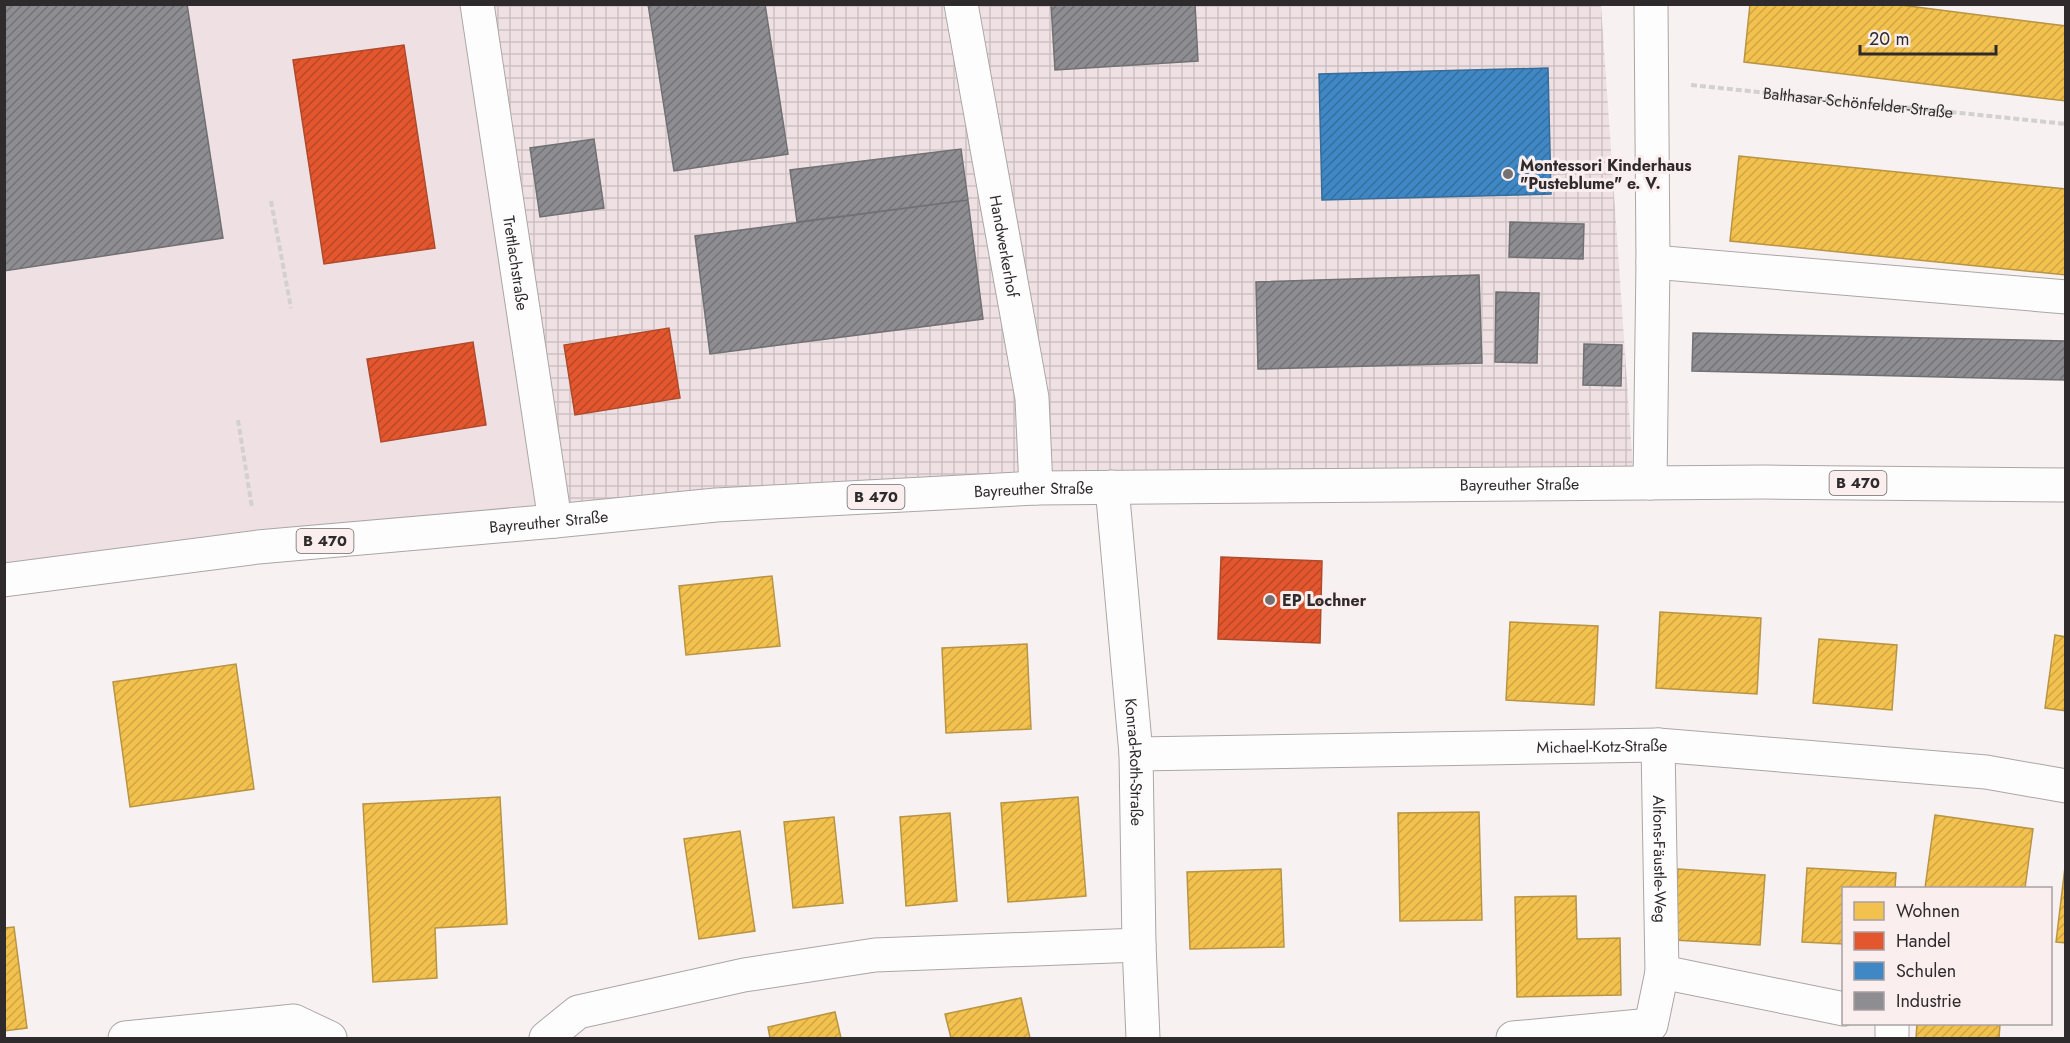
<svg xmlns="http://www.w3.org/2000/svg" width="2070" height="1043" font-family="Jost,sans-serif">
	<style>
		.built { fill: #efe1e3 }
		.industrial { fill: url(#industrial-grid) }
		.homes { fill: url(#homes-hatch); stroke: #b89444; stroke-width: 1.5 }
		.shops { fill: url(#shops-hatch); stroke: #ae4a2d; stroke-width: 1.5 }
		.schools { fill: url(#schools-hatch); stroke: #3a6c97; stroke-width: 1.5 }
		.industry { fill: url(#industry-hatch); stroke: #717073; stroke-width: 1.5 }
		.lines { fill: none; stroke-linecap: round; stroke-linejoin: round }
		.minor-casing { stroke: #aba6a6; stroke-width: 35 }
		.major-casing { stroke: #aba6a6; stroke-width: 35 }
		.path { stroke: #d3d0d0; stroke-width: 4; stroke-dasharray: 6 3; stroke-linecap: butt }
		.minor { stroke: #fefdfd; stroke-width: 33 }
		.major { stroke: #fefdfd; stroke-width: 33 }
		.poi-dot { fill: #757071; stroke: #faeeef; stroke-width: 2 }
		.labels { text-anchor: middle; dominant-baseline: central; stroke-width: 6; stroke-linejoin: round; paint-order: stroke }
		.shield { fill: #faeeef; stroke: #6c6666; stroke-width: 1.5 }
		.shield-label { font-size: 15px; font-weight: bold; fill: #2f2b2c }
		.street-label { font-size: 16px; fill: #2f2b2c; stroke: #faeeef }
		.poi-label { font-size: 16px; font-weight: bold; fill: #2f2b2c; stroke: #faeeef; text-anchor: start }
	</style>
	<defs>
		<pattern id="industrial-grid" width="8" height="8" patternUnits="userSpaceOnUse" patternTransform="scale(1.5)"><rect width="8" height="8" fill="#efe1e3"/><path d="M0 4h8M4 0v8" fill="none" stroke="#cdc1c3"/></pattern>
		<pattern id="homes-hatch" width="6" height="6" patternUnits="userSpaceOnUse" patternTransform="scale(1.5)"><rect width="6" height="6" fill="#f2c14e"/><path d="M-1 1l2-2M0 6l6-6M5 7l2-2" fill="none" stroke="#d0a644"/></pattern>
		<pattern id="shops-hatch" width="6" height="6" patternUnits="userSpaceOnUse" patternTransform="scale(1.5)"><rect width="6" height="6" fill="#e4572e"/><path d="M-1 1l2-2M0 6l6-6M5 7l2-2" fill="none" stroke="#b94827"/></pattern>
		<pattern id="schools-hatch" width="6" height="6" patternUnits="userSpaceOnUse" patternTransform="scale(1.5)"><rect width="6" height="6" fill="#3f88c5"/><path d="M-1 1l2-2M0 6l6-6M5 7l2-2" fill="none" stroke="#356fa0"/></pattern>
		<pattern id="industry-hatch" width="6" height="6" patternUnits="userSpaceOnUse" patternTransform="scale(1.5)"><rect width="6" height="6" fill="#8d8d92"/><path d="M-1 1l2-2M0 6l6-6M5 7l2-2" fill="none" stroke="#747377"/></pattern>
	</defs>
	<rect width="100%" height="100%" fill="#f7f1f1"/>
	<path class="built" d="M4 5H487L565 511 5 563Z"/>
	<path class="industrial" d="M487 5H1601L1634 483 565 511Z"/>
	<path class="homes" d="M1750 4H1893L2066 26V101L1744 62Z
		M1739 156 2066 189V275L1730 241Z
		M772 576 780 646 686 655 679 586Z
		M1660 612 1761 618 1757 694 1656 688Z
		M1510 622 1598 626 1594 705 1506 700Z
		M2055 635 2066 637V711L2045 708Z
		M1819 639 1897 645 1892 710 1813 703Z
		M1027 644 1031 729 946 733 942 648Z
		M236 664 254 789 130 807 113 682Z
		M500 797 507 924 435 928 437 978 373 982 363 804Z
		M1078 797 1086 896 1008 902 1001 803Z
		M1479 812 1482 920 1400 921 1398 813Z
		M950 813 957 901 906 906 900 817Z
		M1935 815 2033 829 2025 888H1925Z
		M834 817 843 903 793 908 784 822Z
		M740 831 755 931 699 939 684 839Z
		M2065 867H2066V943L2056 942Z
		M1807 868 1896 873 1895 888H1844V944L1802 942Z
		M1281 869 1284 947 1190 949 1187 872Z
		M1678 869 1765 875 1760 945 1674 940Z
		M1576 896 1577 939 1620 938 1621 995 1517 997 1515 897Z
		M14 927 27 1028 4 1031V928Z
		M1021 998 1030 1038H951L945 1014Z
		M835 1012 841 1038H770L768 1027Z
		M1917 1024H2000L1999 1038H1916Z"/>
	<path class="shops" d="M404 45 435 248 324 264 293 60Z
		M669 328 680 398 575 415 564 345Z
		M473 342 486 425 381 442 367 359Z
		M1221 557 1322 561 1320 643 1218 639Z"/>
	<path class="schools" d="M1548 68 1551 194 1322 200 1319 74Z"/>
	<path class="industry" d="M4 4H187L223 238 4 271Z
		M648 4H765L788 154 674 171Z
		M1051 4H1195L1198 61 1055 70Z
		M594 139 604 208 540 217 530 148Z
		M961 149 968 200 797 222 790 170Z
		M968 200 983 319 710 354 695 236Z
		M1510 222 1584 224 1583 259 1509 257Z
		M1479 275 1482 363 1258 369 1256 282Z
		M1496 292 1539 293 1537 363 1495 362Z
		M1693 333 2066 341V380L1692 371Z
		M1584 344 1622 345 1621 386 1583 385Z"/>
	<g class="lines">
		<defs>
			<g id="minor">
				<path id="s2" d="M477 4 555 521"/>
				<path id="s3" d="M961 4 1032 398 1036 488"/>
				<path d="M1653 262 2066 297"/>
				<path d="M1650 483 1653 262 1651 4"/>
				<path id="s4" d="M1112 487 1136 754 1139 945 1143 1038"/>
				<path id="s5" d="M1658 745 1662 972 1844 1009"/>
				<path id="s6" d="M1136 754 1658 745 1986 772 2066 786"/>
				<path d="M125 1038 294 1021 330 1038"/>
				<path d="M546 1038 578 1012 744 975 875 955 1139 945"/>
				<path d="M1513 1038 1651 1025 1662 972"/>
				<path d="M1892 1038V1024"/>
			</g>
			<g id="major">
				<path id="s7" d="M4 580 258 547 555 521 716 505 1036 488 1764 482 2066 485"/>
			</g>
		</defs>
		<use href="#minor" class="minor-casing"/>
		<use href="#major" class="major-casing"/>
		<g class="path">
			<path id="s1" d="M1691 85 2066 124"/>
			<path d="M271 201 291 308"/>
			<path d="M238 420 252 508"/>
		</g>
		<use href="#minor" class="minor"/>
		<use href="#major" class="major"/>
	</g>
	<g class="poi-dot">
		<circle cx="1508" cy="174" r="6"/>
		<circle cx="1270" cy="600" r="6"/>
	</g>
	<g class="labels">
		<g class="shield">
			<rect x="1829.5" y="471" width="57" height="24" rx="4.5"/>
			<rect x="847.5" y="485" width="57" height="24" rx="4.5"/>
			<rect x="296.5" y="529" width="57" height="24" rx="4.5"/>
		</g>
		<g class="shield-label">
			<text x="1858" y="483">B 470</text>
			<text x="876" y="497">B 470</text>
			<text x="325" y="541">B 470</text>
		</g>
		<g class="street-label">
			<text stroke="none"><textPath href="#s1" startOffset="168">Balthasar-Schönfelder-Straße</textPath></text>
			<text stroke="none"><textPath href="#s3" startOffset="246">Handwerkerhof</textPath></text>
			<text stroke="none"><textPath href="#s2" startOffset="262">Trettlachstraße</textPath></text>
			<text stroke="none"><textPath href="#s7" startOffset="1520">Bayreuther Straße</textPath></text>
			<text stroke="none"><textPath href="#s7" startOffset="1034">Bayreuther Straße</textPath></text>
			<text stroke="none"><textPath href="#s7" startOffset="548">Bayreuther Straße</textPath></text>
			<text stroke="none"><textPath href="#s6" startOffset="466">Michael-Kotz-Straße</textPath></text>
			<text stroke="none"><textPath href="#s4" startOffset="276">Konrad-Roth-Straße</textPath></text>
			<text stroke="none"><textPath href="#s5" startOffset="114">Alfons-Fäustle-Weg</textPath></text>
		</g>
		<g class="poi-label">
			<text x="1520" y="165">Montessori Kinderhaus<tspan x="1520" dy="18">"Pusteblume" e. V.</tspan></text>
			<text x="1282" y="600">EP Lochner</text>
		</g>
	</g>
	<rect width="2070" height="1043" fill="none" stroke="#2f2b2c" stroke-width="12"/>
	<rect x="1842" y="887" width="210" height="138" fill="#faeeef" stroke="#a9a0a1" stroke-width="1.5"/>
	<rect x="1854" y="902" width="30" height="18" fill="#f2c14e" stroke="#a9a0a1" stroke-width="1.5"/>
	<text x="1896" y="917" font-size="18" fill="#2f2b2c">Wohnen</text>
	<rect x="1854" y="932" width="30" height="18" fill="#e4572e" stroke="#a9a0a1" stroke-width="1.5"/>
	<text x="1896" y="947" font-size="18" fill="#2f2b2c">Handel</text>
	<rect x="1854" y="962" width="30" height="18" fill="#3f88c5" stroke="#a9a0a1" stroke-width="1.5"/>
	<text x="1896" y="977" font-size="18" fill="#2f2b2c">Schulen</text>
	<rect x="1854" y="992" width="30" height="18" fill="#8d8d92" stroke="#a9a0a1" stroke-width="1.5"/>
	<text x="1896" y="1007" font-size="18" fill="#2f2b2c">Industrie</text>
	<path d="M1860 45v9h136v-9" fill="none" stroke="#2f2b2c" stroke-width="3"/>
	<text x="1869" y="45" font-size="18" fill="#2f2b2c" stroke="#faeeef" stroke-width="4.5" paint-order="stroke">20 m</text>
</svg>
